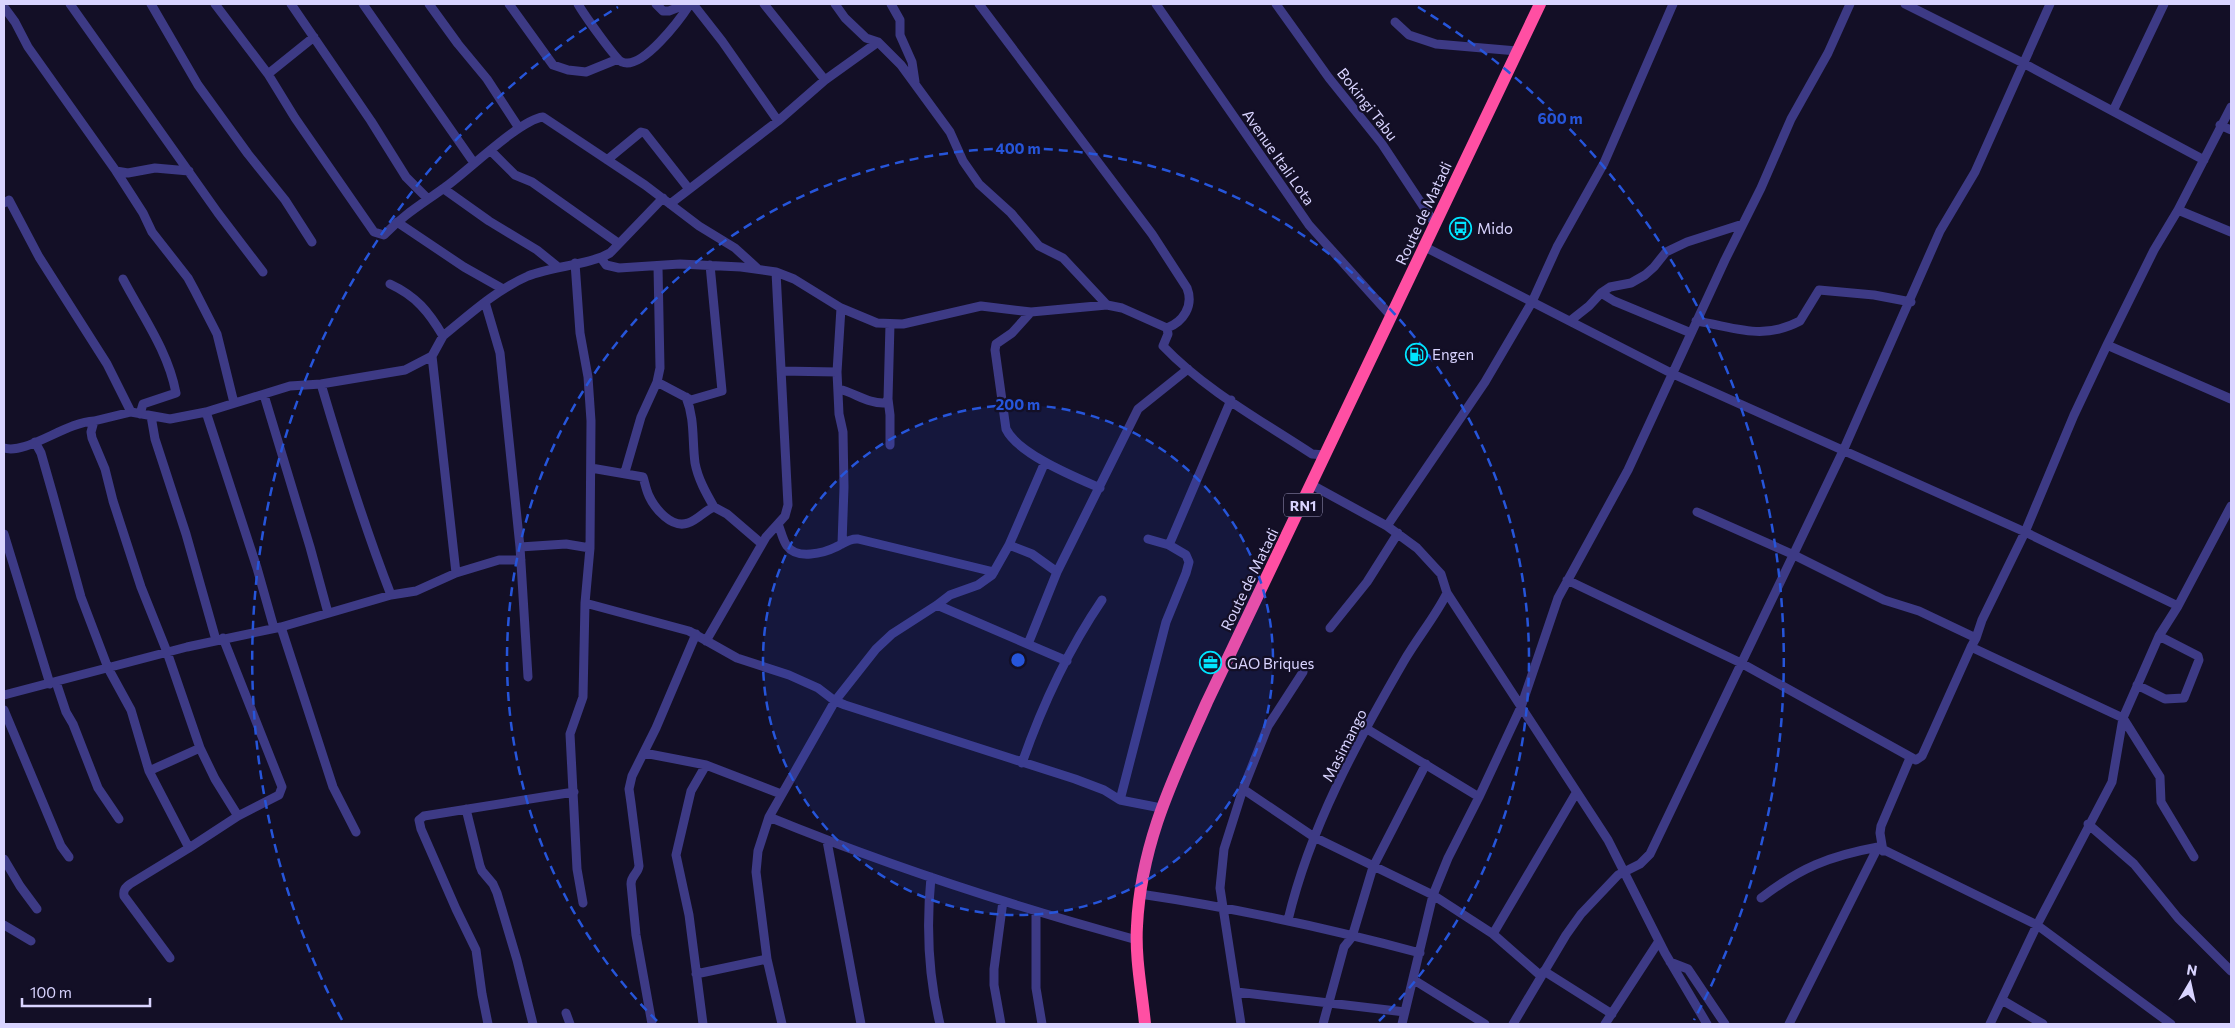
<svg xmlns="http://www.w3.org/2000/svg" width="2235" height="1028" font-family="Commissioner,sans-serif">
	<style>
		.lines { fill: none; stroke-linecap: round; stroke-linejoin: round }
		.minor { stroke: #3d3a85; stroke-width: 9 }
		.highway { stroke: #ff4fa3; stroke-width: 12 }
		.ring { fill: none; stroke: #2655da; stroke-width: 2.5; stroke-dasharray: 9 6 }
		.labels { text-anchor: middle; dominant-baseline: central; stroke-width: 4.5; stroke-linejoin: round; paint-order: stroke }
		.shield { fill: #130f26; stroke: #9e99be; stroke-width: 1 }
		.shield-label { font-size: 14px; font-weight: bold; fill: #d9d4ff }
		.street-label { font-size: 15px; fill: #d9d4ff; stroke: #130f26 }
		.poi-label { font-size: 15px; fill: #d9d4ff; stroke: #130f26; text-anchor: start }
		.centre { fill: #2655da; stroke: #130f26; stroke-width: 2.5 }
		.ring-label { font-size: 15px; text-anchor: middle; font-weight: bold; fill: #2655da; stroke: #130f26; stroke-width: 4.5; stroke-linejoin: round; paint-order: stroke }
	</style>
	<rect width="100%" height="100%" fill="#130f26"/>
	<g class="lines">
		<path class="minor" d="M70 4 218 213 263 272
			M151 4 198 85 248 154 285 200 312 242
			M215 4 268 74 295 118 374 232 384 235C403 215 422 204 444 188 466 173 519 120 543 117L645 185 699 226 735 248 757 268
			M291 4 371 121 406 177 427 198
			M363 4 474 163
			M429 4 458 44 487 79 519 128
			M509 4 553 65 568 70 586 72 618 59
			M578 4C583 13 616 60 622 62 642 71 681 18 690 4
			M656 4 663 11H669L687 4
			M693 4 722 41 778 121
			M764 4 825 80
			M835 4 845 18 866 38 878 42 901 65 950 132 963 161 979 184 1011 213 1039 246 1063 258 1107 305
			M891 4 900 20V35L912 62 915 82
			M979 4 1152 234 1187 288C1194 306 1183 322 1167 328L1168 334 1163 346C1205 390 1262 421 1312 454L1325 455
			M1156 4 1309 225 1391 316
			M1276 4 1329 78 1382 144 1435 224
			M1905 4 2023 63 2204 160
			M4 7 15 22 28 47 116 171 128 173 155 168 189 171
			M1395 22 1409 35 1436 44 1517 51
			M268 74 314 37
			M2113 111 2164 4
			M2220 125 2231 130
			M491 151 515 175 532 182 618 243
			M607 160 641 132 645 133 689 189
			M116 171 143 213 152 232 188 278 195 291 217 334 234 403
			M444 189 489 221 537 250 558 267
			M4 203 9 200 39 257 107 364 131 412
			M670 204 778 121 825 80 878 42
			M2178 210 2231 232
			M397 222 464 267 503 289
			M1425 247 1673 374 2025 532 2178 606
			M601 258 606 265 619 268 680 264 741 267 776 272 794 279 841 308 877 323 903 324 981 306 1031 312 1107 305 1122 308 1167 328
			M575 263 580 333 588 377 591 421 590 548 585 603 583 697 570 734 577 869 583 903
			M123 279C143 317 168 351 176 393L143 404 140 414
			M390 284C416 296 429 312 443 336 470 314 496 290 528 276 553 266 589 265 610 253L663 198
			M1601 293 1610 287 1631 283 1645 275 1654 267 1666 252 1687 242 1743 224
			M485 302 500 353 520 547 528 677
			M841 308 837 372 839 414 843 432 844 487 842 544
			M1031 312 1012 333 996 344 995 350 1006 429C1018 454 1075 477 1100 488
			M1570 321 1589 306 1601 293 1614 301 1691 333
			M1696 321C1735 327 1762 341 1800 321L1819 290 1874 295 1911 302
			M2107 345 2231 399
			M432 356 456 573
			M781 371 837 372
			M657 382 691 400 722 391 710 265
			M321 384C342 455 364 526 391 595
			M839 389C855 393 869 404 885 403L888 399 890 324
			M264 395 310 547 328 613
			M686 397C695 419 692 440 695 463 698 479 706 493 714 507
			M888 399 890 415V445
			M206 412 257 568 274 628
			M151 416 155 439 186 534 216 640
			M35 442 41 453 53 495 81 597 108 668 131 710 149 771 200 748
			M4 448C26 455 66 422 94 421
			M591 468 643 477C645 483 646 490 649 496 655 509 672 529 688 523 698 520 704 511 714 507L727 514 762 544
			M625 472 641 417 657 382 660 368 658 267
			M1312 485 1387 526 1417 548 1441 574 1447 593 1608 840 1665 953 1707 1024
			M1697 512 1794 555 1884 600 1919 611 1976 638 1971 647 2123 718 2160 777 2161 802 2194 857
			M778 524C781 531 783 541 787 546 797 560 824 553 836 547 843 544 849 538 858 539L994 572
			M1387 526 1485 382 1532 302 1557 247 1604 163 1673 4
			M4 534 50 684
			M1009 545 1032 554 1057 572 1028 644
			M1169 545 1231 400
			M520 547 566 544 590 548
			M1057 572 1138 409 1188 369
			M1567 580 1741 663 1916 760 1922 756 1971 647
			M585 603 689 631 737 658 789 675 818 688 835 701 845 705 1075 779 1104 790 1120 800 1161 808
			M937 605 1067 661
			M281 627 333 787 356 832
			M1330 628 1367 582 1398 533
			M1976 638 1982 620 2025 532 2074 415 2107 345 2154 250 2178 210 2231 107
			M706 641 766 537 785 516 788 505 776 272
			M56 682 66 712 73 724 98 788 119 819
			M2137 685 2165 699 2184 698 2199 660 2198 656 2159 636
			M4 695 187 647 281 627 391 595 416 591 456 573 499 560H521
			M4 710 61 846 69 857
			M1367 729 1479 797
			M644 753 706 765 781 794
			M1022 763C1042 706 1068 650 1102 600
			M149 771 189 848 238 816 279 795 282 787 223 638
			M1243 789 1314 837 1433 895 1493 934 1541 976
			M1120 800 1166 622 1186 573 1189 562 1186 555 1169 545 1148 539
			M466 809 480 866 482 871 493 884 497 893 517 960 533 1024
			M238 816 215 779 200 748 167 652 141 587 113 501 105 469 92 438 91 432 94 421 131 412 170 419 206 412 290 386 321 384 405 370 432 356 443 336
			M769 817C889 866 1012 906 1137 940
			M2088 824 2134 864 2178 918 2231 971
			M827 841 861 1024
			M1883 851 1880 833 1881 826 1910 758
			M4 859 20 886 37 909
			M931 877C926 928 928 975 940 1024
			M1140 894C1235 908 1328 928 1420 953
			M1761 898C1800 868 1829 856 1878 847L2037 925 2171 1024
			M1036 912V988L1042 1024
			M1288 920C1310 827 1357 742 1404 661 1418 637 1435 617 1447 593
			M4 925 31 941
			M1493 934 1576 793
			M170 958 124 896C123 890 125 888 130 884L189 848
			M1670 962 1688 969 1725 1024
			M1544 971 1612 1014
			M696 974 767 959
			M1414 980 1485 1024
			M1237 992 1405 1012
			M2002 1000 2043 1024
			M566 1013 570 1024
			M488 1024 482 994 476 950 456 909 421 829 419 820 424 816 574 792
			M652 1024 636 935 631 884C631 875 638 874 639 866L631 803 629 789 632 776 656 728 696 634
			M703 1024 689 915 676 855 691 791 706 765
			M782 1024 767 959 756 872 758 851 769 817 835 701 876 649 892 634 937 605 950 595 978 585 992 575 1009 545 1045 462
			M1001 1024 994 985V969L1003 901
			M1241 1024 1220 888 1224 849 1243 789 1268 726 1303 672
			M1323 1024 1344 947 1352 937 1373 867 1426 764
			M1402 1024 1433 895 1448 858 1479 797 1521 707 1558 598 1628 470 1725 260 1761 188 1791 119 1828 53 1850 4
			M1513 1024 1566 935 1581 914 1618 875 1640 864 1650 854 1843 451 1940 231 1975 172 2050 4
			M1605 1024 1659 941
			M1789 1024 1878 847
			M1990 1024 2037 925 2112 782 2123 718 2159 636 2178 606 2231 506"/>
		<path class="highway" d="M1145 1024C1142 992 1135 958 1137 926 1141 842 1174 777 1207 702L1540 4"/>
	</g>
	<circle cx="1018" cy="660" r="255" fill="#2655da" fill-opacity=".12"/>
	<g class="ring">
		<circle cx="1018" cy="660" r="255"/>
		<path d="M657 1021A511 511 0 1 1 1379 1021"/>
		<path d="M342 1020A766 766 0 0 1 618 7M1418 7A766 766 0 0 1 1694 1020"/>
	</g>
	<defs>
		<symbol id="bus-ring" viewBox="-11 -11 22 22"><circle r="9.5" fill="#130f26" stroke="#00e5ff" stroke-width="1.5"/><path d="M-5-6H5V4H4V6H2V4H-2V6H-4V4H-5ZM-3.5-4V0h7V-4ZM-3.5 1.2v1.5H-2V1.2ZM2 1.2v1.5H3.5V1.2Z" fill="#00e5ff"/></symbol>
		<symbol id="fuel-ring" viewBox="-11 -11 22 22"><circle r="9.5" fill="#130f26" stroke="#00e5ff" stroke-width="1.5"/><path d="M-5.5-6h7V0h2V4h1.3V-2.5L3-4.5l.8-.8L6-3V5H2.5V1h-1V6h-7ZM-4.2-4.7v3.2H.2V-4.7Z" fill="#00e5ff"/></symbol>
		<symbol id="office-ring" viewBox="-11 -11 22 22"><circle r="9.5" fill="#130f26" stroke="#00e5ff" stroke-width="1.5"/><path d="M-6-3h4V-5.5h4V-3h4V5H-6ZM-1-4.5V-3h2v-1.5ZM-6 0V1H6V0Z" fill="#00e5ff"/></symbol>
	</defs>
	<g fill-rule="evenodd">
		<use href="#bus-ring" x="1448" y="216" width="25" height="25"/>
		<use href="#fuel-ring" x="1404" y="342" width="25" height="25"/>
		<use href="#office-ring" x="1198" y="650" width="25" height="25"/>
	</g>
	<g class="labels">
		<rect class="shield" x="1284" y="493.5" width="38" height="23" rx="4"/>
		<g class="shield-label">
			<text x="1303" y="505">RN1</text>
		</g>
		<g class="street-label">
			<text transform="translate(1368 104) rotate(52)">Bokingi Tabu</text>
			<text transform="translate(1279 157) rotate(55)">Avenue Itali Lota</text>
			<text transform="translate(1423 213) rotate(-65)">Route de Matadi</text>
			<text transform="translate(1249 579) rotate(-64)">Route de Matadi</text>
			<text transform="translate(1344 745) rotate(-63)">Masimango</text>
		</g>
		<g class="poi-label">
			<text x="1477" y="228">Mido</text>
			<text x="1432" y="354">Engen</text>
			<text x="1227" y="663">GAO Briques</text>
		</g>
	</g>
	<circle cx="1018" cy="660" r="8" class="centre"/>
	<g class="ring-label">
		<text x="1560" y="124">600 m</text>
		<text x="1018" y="154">400 m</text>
		<text x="1018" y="410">200 m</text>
	</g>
	<rect width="2235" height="1028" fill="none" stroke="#d9d4ff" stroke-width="10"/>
	<g transform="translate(2190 983) rotate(9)" stroke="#130f26" stroke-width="4" paint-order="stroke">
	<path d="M0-4L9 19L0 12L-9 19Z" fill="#d9d4ff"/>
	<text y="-8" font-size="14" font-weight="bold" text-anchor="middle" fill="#d9d4ff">N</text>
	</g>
	<path d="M22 998v8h128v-8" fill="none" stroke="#d9d4ff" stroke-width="2.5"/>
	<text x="30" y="998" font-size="15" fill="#d9d4ff" stroke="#130f26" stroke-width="4" paint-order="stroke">100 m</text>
</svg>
